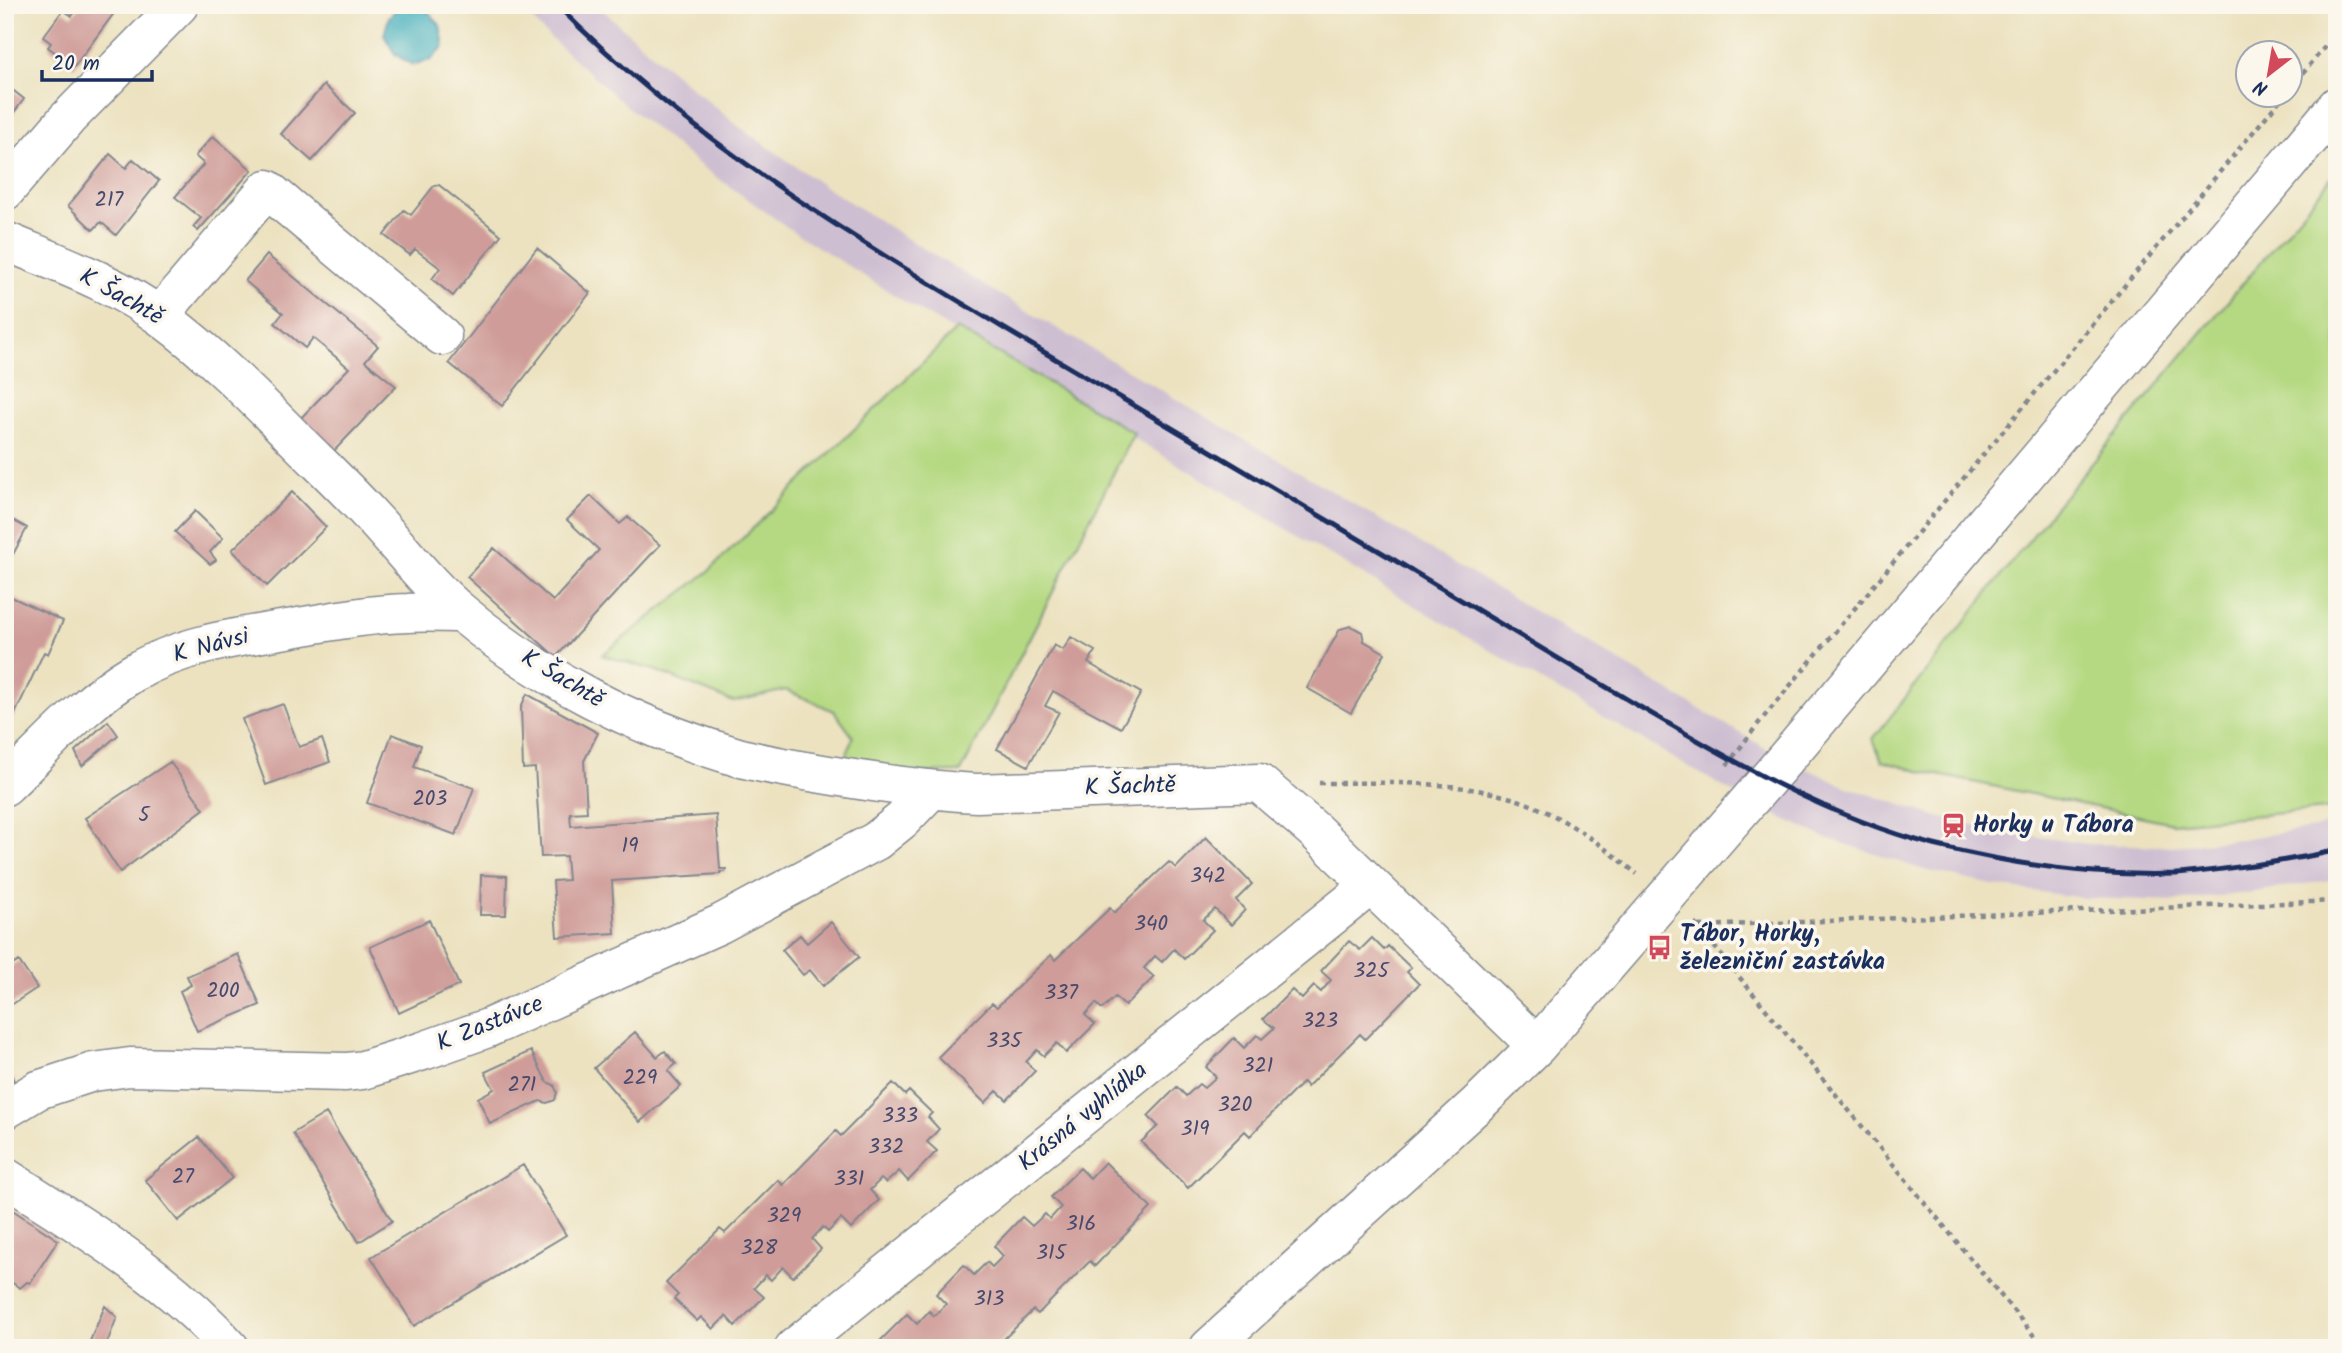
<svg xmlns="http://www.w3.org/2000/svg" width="2342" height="1353" font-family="Kalam,sans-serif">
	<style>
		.industrial { fill: #cebed1 }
		.green { fill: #b5d982; stroke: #688470; stroke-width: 2 }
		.water { fill: #40aebd; stroke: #2e6e8e; stroke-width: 2 }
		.building { fill: #cf9c99 }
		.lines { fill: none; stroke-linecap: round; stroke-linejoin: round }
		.minor-casing { stroke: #84888f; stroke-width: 41 }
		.path { stroke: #84888f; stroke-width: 4.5; stroke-dasharray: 5 5; stroke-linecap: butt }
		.minor { stroke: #fff; stroke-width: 38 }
		.rail { stroke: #1b2f5e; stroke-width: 5 }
		.labels { text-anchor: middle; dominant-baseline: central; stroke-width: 7; stroke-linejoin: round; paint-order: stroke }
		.number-label { font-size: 21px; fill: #484a6d }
		.street-label { font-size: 24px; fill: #1b2f5e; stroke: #fbf7ec }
		.poi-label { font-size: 24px; font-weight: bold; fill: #1b2f5e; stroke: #fbf7ec; text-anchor: start }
	</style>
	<rect width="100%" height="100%" fill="#fbf7ec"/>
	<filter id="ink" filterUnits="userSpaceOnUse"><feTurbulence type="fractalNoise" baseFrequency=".0143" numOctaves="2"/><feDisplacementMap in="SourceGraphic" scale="14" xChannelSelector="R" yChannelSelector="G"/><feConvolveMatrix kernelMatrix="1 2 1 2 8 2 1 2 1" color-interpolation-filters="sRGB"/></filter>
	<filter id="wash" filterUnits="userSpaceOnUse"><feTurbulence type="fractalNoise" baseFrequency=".00686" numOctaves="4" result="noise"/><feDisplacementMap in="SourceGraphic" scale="28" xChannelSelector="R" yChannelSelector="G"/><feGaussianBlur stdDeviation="1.57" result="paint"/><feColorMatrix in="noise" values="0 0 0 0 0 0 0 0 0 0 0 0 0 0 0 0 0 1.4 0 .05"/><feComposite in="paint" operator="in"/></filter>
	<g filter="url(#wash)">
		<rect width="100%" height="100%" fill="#ece2c0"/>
		<path class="industrial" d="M519 5H597L660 61 738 126 824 186 935 256 1779 756 1847 787 1938 817 2011 833 2089 844 2174 846 2241 839 2314 828 2337 821V879L2248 893 2177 901 2085 898 2002 887 1924 870 1826 838 1754 805 1550 686 907 303 794 232 705 169 624 104 543 31Z"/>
		<path class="green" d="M2337 171V808L2173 823 1919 771 1882 761 1873 739 2053 510Z
			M957 329 1134 433 961 772 901 773 844 761 853 737 834 711 786 690 733 702 657 671 602 655 709 571Z"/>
		<path class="water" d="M422 5 440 25 444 46 431 60 412 65 395 54 384 35 389 17 399 7Z"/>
		<g id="blocks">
			<path class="building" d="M81 5H113L117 9 74 67 48 47 51 43 43 37 63 10 72 16Z
				M5 84 24 99 5 125Z
				M324 85 355 113 312 161 281 134Z
				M213 136 252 170 198 231 193 227 201 218 175 197 204 164 195 156Z
				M110 154 126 168 133 159 159 181 116 235 101 222 93 230 68 206Z
				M439 185 501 235 453 296 432 279 440 268 415 249 410 255 384 235 404 210 411 215 434 186Z
				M537 248 590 293 502 406 449 363Z
				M267 255 378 346 365 361 396 386 331 454 296 423 349 368 313 338 305 348 275 323 283 313 245 281Z
				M292 492 326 527 267 586 232 550Z
				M591 496 620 524 628 517 660 545 556 657 467 577 494 548 553 601 599 550 567 520Z
				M195 511 223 538 210 552 216 560 210 564 175 532Z
				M5 516 27 528 9 562 5 560Z
				M5 594 63 621 48 654 44 652 5 735Z
				M1351 626 1362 632 1364 641 1385 653 1351 713 1307 688 1340 629Z
				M1071 637 1095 651 1088 663 1141 693 1121 728 1053 691 1045 706 1059 712 1028 766 997 749 1054 645 1063 650Z
				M527 694 598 733 584 761 587 812 570 813 571 826 716 815 720 869H726L725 872H720V874L612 881 615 933 557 937 553 881 568 880 566 856 541 857 535 768 523 769 521 707Z
				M283 704 299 747 322 739 330 762 266 785 242 719Z
				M108 721 118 735 82 766 75 751Z
				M392 734 421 745 414 767 474 788 456 835 367 803Z
				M170 762 204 809 120 872 85 818Z
				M1206 837 1252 884 1236 900 1245 910 1231 925 1215 909 1203 920 1213 930 1184 959 1174 949 1162 962 1155 956 1144 968 1154 977 1125 1006 1115 997 1102 1009 1096 1003 1085 1015 1095 1024 1066 1053 1057 1043 1044 1056 1037 1050 1026 1062 1035 1071 1007 1100 997 1091 985 1103 938 1057 992 1003 997 1007 1051 955 1055 960 1110 908 1114 913 1169 862 1176 868Z
				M481 875 507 876 506 915H480Z
				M429 920 459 985 399 1013 370 947Z
				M831 922 859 957 823 986 810 970 803 975 782 950 800 935 807 943Z
				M1372 938 1384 950 1388 946 1411 968 1407 972 1419 984 1365 1039 1360 1034 1307 1087 1303 1082 1250 1136 1245 1131 1188 1188 1141 1142 1158 1126 1148 1116 1177 1087 1186 1096 1199 1084 1204 1088 1216 1077 1206 1067 1234 1038 1244 1048 1257 1035 1262 1039 1274 1028 1263 1019 1292 990 1302 999 1314 986 1321 992 1331 980 1321 971 1349 941 1360 950Z
				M238 954 260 1005 197 1031 180 991 191 985 187 976Z
				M19 961 37 988 5 1009V970Z
				M635 1032 657 1057 665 1051 676 1064 668 1071 681 1086 640 1122 594 1068Z
				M531 1051 547 1082 554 1085 557 1092 555 1100 547 1103 540 1101 490 1124 478 1098 494 1089 485 1072Z
				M5 1061 18 1090 5 1096Z
				M893 1083 905 1095 909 1091 932 1113 928 1117 939 1129 927 1142 937 1151 908 1181 899 1171 886 1183 881 1179 870 1190 879 1200 851 1229 841 1219 828 1232 823 1227 812 1239 821 1249 793 1277 783 1267 771 1280 766 1275 754 1288 764 1297 735 1326 726 1316 713 1329 701 1317 697 1321 674 1299 678 1295 666 1283 720 1229 725 1233 778 1180 783 1185 836 1131 841 1136Z
				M326 1113 392 1221 359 1242 293 1133Z
				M199 1137 232 1178 178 1221 145 1180Z
				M1105 1162 1151 1208 1095 1266 1090 1261 1038 1314 1033 1310 995 1348H883L878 1343 907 1314 917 1324 929 1311 934 1316 946 1304 936 1294 964 1265 974 1275 987 1262 992 1267 1003 1256 994 1246 1022 1217 1032 1226 1045 1214 1050 1219 1061 1207 1051 1197 1080 1168 1090 1178Z
				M523 1165 566 1235 414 1326 371 1257Z
				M5 1205 58 1240 30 1283 27 1282 20 1288 5 1278Z
				M105 1306 117 1317 105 1348H87Z"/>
		</g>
	</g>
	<g filter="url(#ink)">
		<use href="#blocks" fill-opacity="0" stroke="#84888f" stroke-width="2"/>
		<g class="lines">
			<defs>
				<path id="minor" d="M5 191 67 119 179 5
					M5 241C57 263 115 283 161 317 210 353 255 398 298 442 322 466 348 490 371 516 401 548 427 584 462 613 540 678 634 726 731 755 755 763 780 766 805 771 862 781 919 790 977 793L1259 783 1314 830 1537 1046
					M160 315 267 189 442 336
					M5 786C46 747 84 702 133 673 177 647 231 638 281 630 323 623 366 614 408 613 426 612 444 613 462 613
					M5 1110 38 1090 93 1072 130 1067 346 1072 363 1070 423 1051 488 1028 720 924 876 841 902 820 930 791
					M5 1177C85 1228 167 1277 230 1348
					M794 1348 1371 885
					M1209 1348 1484 1098 1537 1046 1793 750 2337 106"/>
			</defs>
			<use href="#minor" class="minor-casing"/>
			<path class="path" d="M2290 89 2337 32
				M1727 765 1758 724 2285 94
				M1319 783C1379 783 1442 780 1500 795 1552 807 1597 841 1637 874
				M1695 923 2044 1348
				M1699 926 2337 901"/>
			<use href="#minor" class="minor"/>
			<path class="rail" d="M557 5C689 139 850 236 1010 332 1135 406 1261 481 1386 555 1471 606 1555 657 1640 707 1734 762 1827 817 1934 845 2011 864 2095 877 2176 874 2206 872 2237 867 2267 863 2290 859 2314 856 2337 850"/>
		</g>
	</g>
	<defs>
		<symbol id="station-bare" viewBox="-9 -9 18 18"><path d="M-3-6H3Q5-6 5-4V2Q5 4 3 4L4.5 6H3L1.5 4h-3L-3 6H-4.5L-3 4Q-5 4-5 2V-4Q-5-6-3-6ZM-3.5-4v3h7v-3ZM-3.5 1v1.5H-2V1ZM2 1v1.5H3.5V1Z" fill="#d1495b" stroke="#fbf7ec" stroke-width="2.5" paint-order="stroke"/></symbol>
		<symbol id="bus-bare" viewBox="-9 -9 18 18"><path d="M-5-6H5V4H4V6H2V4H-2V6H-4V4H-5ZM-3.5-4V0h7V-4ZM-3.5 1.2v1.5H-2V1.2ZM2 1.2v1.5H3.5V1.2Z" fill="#d1495b" stroke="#fbf7ec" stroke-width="2.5" paint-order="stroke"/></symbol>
	</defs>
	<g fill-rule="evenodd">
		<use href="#station-bare" x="1936" y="808" width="35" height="35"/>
		<use href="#bus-bare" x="1642" y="930" width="35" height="35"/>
	</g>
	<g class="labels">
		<g class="number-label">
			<text x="109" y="200">217</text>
			<text x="430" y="799">203</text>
			<text x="144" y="815">5</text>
			<text x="630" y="846">19</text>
			<text x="1208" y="876">342</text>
			<text x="1151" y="924">340</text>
			<text x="1371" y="971">325</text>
			<text x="223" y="991">200</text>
			<text x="1061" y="993">337</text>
			<text x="1320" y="1021">323</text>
			<text x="1004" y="1041">335</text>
			<text x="1258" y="1066">321</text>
			<text x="640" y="1078">229</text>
			<text x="522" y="1085">271</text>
			<text x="1235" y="1105">320</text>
			<text x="900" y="1116">333</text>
			<text x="1195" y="1129">319</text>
			<text x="886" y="1147">332</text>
			<text x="183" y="1177">27</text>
			<text x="849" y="1179">331</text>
			<text x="784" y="1216">329</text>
			<text x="1081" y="1224">316</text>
			<text x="759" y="1248">328</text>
			<text x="1051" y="1253">315</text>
			<text x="989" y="1299">313</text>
		</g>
		<g class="street-label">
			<text transform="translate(121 297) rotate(29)">K Šachtě</text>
			<text transform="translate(211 646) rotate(-15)">K Návsi</text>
			<text transform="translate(562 679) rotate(31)">K Šachtě</text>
			<text transform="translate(1130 787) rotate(-2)">K Šachtě</text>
			<text transform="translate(490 1024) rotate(-22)">K Zastávce</text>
			<text transform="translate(1083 1117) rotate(-39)">Krásná vyhlídka</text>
		</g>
		<g class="poi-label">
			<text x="1973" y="825">Horky u Tábora</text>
			<text x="1680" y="934">Tábor, Horky,<tspan x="1680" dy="28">železniční zastávka</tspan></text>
		</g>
	</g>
	<rect width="2342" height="1353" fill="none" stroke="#fbf7ec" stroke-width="28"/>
	<g transform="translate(2269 74) rotate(211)"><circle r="33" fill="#fbf7ec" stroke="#a1a7b3" stroke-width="2"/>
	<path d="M0-5L12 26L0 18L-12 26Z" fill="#d1495b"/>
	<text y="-10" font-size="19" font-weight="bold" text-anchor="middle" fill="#1b2f5e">N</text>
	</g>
	<path d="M42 70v10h110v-10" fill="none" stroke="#1b2f5e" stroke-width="3.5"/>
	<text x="52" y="70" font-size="21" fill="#1b2f5e" stroke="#fbf7ec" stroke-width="5" paint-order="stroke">20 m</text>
</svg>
